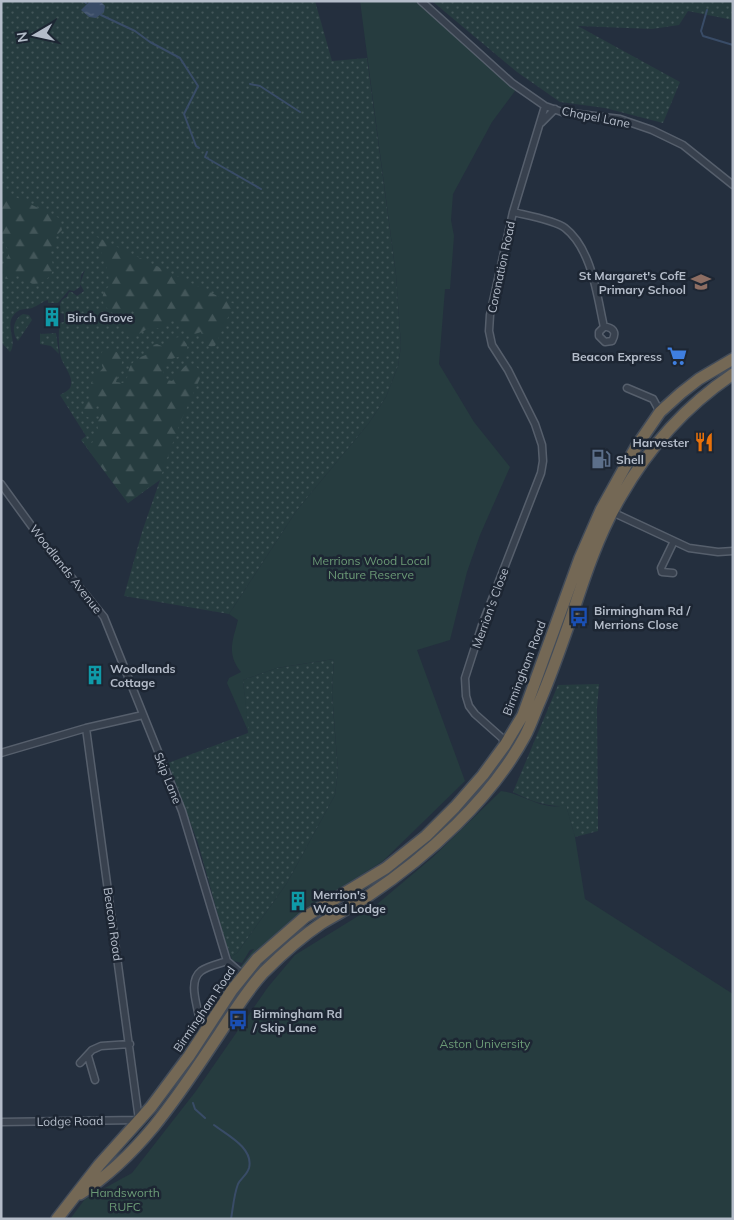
<svg xmlns="http://www.w3.org/2000/svg" width="734" height="1220" font-family="Mulish,sans-serif">
	<style>
		.grass { fill: url(#grass-dots) }
		.forest { fill: url(#forest-firs) }
		.park { fill: #263c3f }
		.water { fill: url(#water-ripples) }
		.lines { fill: none; stroke-linecap: round; stroke-linejoin: round }
		.stream { stroke: #394c67; stroke-width: 2 }
		.street-casing { stroke: #565f6c; stroke-width: 9 }
		.highway-casing { stroke: #434c59; stroke-width: 14 }
		.street { stroke: #38414e; stroke-width: 6 }
		.highway { stroke: #746855; stroke-width: 11 }
		.labels { text-anchor: middle; dominant-baseline: central; stroke-width: 5; stroke-linejoin: round; paint-order: stroke }
		.street-label { font-size: 12px; fill: #b4bcc9; stroke: #1d2633 }
		.poi-label { font-size: 12px; font-weight: bold; fill: #b4bcc9; stroke: #1d2633; text-anchor: start }
		.park-label { font-size: 12px; fill: #6b9a76; stroke: #1d2633 }
	</style>
	<defs>
		<pattern id="grass-dots" width="8" height="8" patternUnits="userSpaceOnUse" patternTransform="scale(1.25)"><rect width="8" height="8" fill="#263c3f"/><path d="M2 2h.1M6 6h.1" fill="none" stroke="#435659" stroke-width="1.8" stroke-linecap="round"/></pattern>
		<pattern id="forest-firs" width="22" height="20" patternUnits="userSpaceOnUse" patternTransform="scale(1.25)"><rect width="22" height="20" fill="#263c3f"/><path d="M5 1l3.5 6h-7zM16 11l3.5 6h-7z" fill="#435659"/></pattern>
		<pattern id="water-ripples" width="26" height="14" patternUnits="userSpaceOnUse" patternTransform="scale(1.25)"><rect width="26" height="14" fill="#394c67"/><path d="M2 4q2-2 4 0t4 0M15 11q2-2 4 0t4 0" fill="none" stroke="#53647b"/></pattern>
	</defs>
	<rect width="100%" height="100%" fill="#242f3e"/>
	<path class="grass" d="M1 1H315L332 61 367 58 396 275 401 346 398 366 386 397 369 423 297 510 229 614 124 596 142 532 160 480 128 503 81 440 86 436 60 395C63 393 68 391 70 388 75 378 64 367 61 358 58 346 59 334 59 323L64 322V314L60 313C60 305 59 300 67 297L69 292H72L77 296 84 291 80 284 85 270 81 275 80 287 74 291 69 290 58 303H48V300C43 301 39 305 34 307 29 310 23 308 18 311 1 323 19 340 10 352L1 342Z
		M432 1H733V20L688 11 679 25 652 29 578 26 680 82 663 123 605 108 560 102 517 72Z
		M23 314 29 315 32 320 18 341C11 333 13 319 23 314Z
		M40 333 41 334 56 333 59 354 51 346 40 344Z
		M334 659 332 693 338 771 335 795 287 883 237 953 231 957 225 940 198 843 168 763 248 733 243 680 277 668Z
		M599 684 597 708 598 831 575 837 566 806C546 807 531 801 513 792L558 685Z"/>
	<path class="forest" d="M1 190 59 218 62 230 54 238V247L50 249C48 256 54 261 53 269 52 277 41 285 33 284 28 283 25 276 21 274H16L8 279 3 278 1 272 8 256V250L1 235Z
		M95 236 234 304 215 346 211 347 205 344 201 332 192 335C184 331 181 323 174 319L160 328 147 329 136 336 129 337 126 335 122 328 124 322 136 320V315L133 311 117 316C110 312 100 304 103 295 104 290 108 288 110 284L106 265Z
		M179 337C187 342 189 346 186 354L172 359 163 366 164 375 167 380 172 381C183 371 188 352 202 374L180 423 160 479 128 503 87 448V445L93 442V436L98 429 97 422 101 416 100 401 97 402 95 414 90 418 85 416 81 408 83 405 89 400C89 382 92 381 103 368L99 358 103 350 110 348 120 354 122 362 116 382 123 383C129 379 127 371 131 365 135 359 142 356 149 354L150 346 157 344 164 347 174 338Z"/>
	<path class="park" d="M360 1H416L512 87 515 91 492 122 453 194 451 220 454 236 450 289H445L439 364 474 422 510 467 480 535 467 572 450 640 417 650 465 781 383 861 323 899 237 971 254 949 250 950 242 963 233 961 231 957 237 953 287 883 335 795 338 771 332 693 334 659 277 668 243 680 249 733 227 683 229 678 241 672C226 654 233 640 238 620L229 614 297 510 369 423 386 397 398 366 401 346 396 275Z
		M501 791C519 793 533 804 550 806 555 807 561 806 566 805L575 837 585 899 733 994V1219H70L85 1199 132 1173 196 1091 268 987 295 955 376 905 433 857Z"/>
	<path class="water" d="M90 1 101 2 105 6 104 12 96 18 89 17 81 10Z"/>
	<g class="lines">
		<path class="stream" d="M84 1 86 3
			M707 10 701 31 703 36 733 45
			M101 15 135 31 150 42 180 58 198 86 184 114 196 146 199 148
			M250 84 260 86 300 112
			M207 152 205 157 261 189
			M193 1103 195 1109 205 1118
			M214 1125C227 1135 254 1148 249 1168 247 1175 241 1178 238 1184 234 1194 233 1208 231 1219"/>
		<defs>
			<path id="street" d="M421 1 512 83 545 106 562 112 620 119 652 130 683 145 733 185
				M541 123 555 109
				M513 212C525 215 555 220 565 228 592 249 597 296 604 327L599 332V336L605 342 612 341C616 334 615 329 607 327H604
				M627 388 653 399 660 412
				M1 484 49 550 104 617 182 811 227 961 243 975
				M612 512 689 548 718 552 733 551
				M673 573 662 572 661 568 674 541
				M505 745 502 738 475 714 469 706 466 696 465 678 482 625 541 473 543 461 542 445 535 424 508 370 492 345 489 331 490 315 513 212 545 106
				M1 753 86 728 143 715
				M199 1017C197 1004 188 981 201 971 208 966 219 964 227 961
				M88 1056 95 1080
				M80 1063 92 1050 101 1046 130 1044
				M1 1122 139 1120 86 728"/>
			<path id="highway" d="M80 1194C142 1154 180 1093 220 1033 234 1012 247 990 264 972 282 954 301 937 322 923 337 914 353 906 368 896 428 856 491 799 525 736 531 725 535 712 540 701 552 673 562 644 572 615 585 575 599 533 621 496 649 447 687 405 733 374
				M57 1219 99 1165 151 1107 189 1056 232 990 257 959 305 917 386 868 426 836 455 807 483 775 505 745 523 715 580 558 601 510 636 447 660 412 681 393 699 379 733 359"/>
		</defs>
		<use href="#street" class="street-casing"/>
		<use href="#highway" class="highway-casing"/>
		<use href="#street" class="street"/>
		<use href="#highway" class="highway"/>
	</g>
	<defs>
		<symbol id="school-bare" viewBox="-9 -9 18 18"><path d="M0-5L7-2L0 1L-7-2ZM-4 1L0 2.5L4 1V4Q0 6-4 4Z" fill="#8d6e63" stroke="#1d2633" stroke-width="2.5" paint-order="stroke"/></symbol>
		<symbol id="building-bare" viewBox="-9 -9 18 18"><path d="M-4-6H4V6H1V3H-1V6H-4ZM-2.5-4.3h1.7v1.8h-1.7ZM.8-4.3h1.7v1.8H.8ZM-2.5-1h1.7V.8h-1.7ZM.8-1h1.7V.8H.8Z" fill="#0f9aa8" stroke="#1d2633" stroke-width="2.5" paint-order="stroke"/></symbol>
		<symbol id="supermarket-bare" viewBox="-9 -9 18 18"><path d="M-6-5.5h2.5l.6 2H6L4.5 2H-2.5L-4.4-4H-6ZM-1.5 3.2a1.3 1.3 0 1 0 .1 0ZM3 3.2a1.3 1.3 0 1 0 .1 0Z" fill="#3f7fe0" stroke="#1d2633" stroke-width="2.5" paint-order="stroke"/></symbol>
		<symbol id="restaurant-bare" viewBox="-9 -9 18 18"><path d="M-5-6h1v4h1v-4h1v4h1v-4h1v5L-1.5 .5V6h-2V.5L-5-1ZM5-6V6H3V1.5H1.5Q1.5-4 5-6Z" fill="#e8710a" stroke="#1d2633" stroke-width="2.5" paint-order="stroke"/></symbol>
		<symbol id="fuel-bare" viewBox="-9 -9 18 18"><path d="M-5.5-6h7V0h2V4h1.3V-2.5L3-4.5l.8-.8L6-3V5H2.5V1h-1V6h-7ZM-4.2-4.7v3.2H.2V-4.7Z" fill="#5c6f8a" stroke="#1d2633" stroke-width="2.5" paint-order="stroke"/></symbol>
		<symbol id="bus-bare" viewBox="-9 -9 18 18"><path d="M-5-6H5V4H4V6H2V4H-2V6H-4V4H-5ZM-3.5-4V0h7V-4ZM-3.5 1.2v1.5H-2V1.2ZM2 1.2v1.5H3.5V1.2Z" fill="#1a4fb4" stroke="#1d2633" stroke-width="2.5" paint-order="stroke"/></symbol>
	</defs>
	<g fill-rule="evenodd">
		<use href="#school-bare" x="687" y="268" width="28" height="28"/>
		<use href="#building-bare" x="38" y="303" width="28" height="28"/>
		<use href="#supermarket-bare" x="663" y="342" width="28" height="28"/>
		<use href="#restaurant-bare" x="690" y="428" width="28" height="28"/>
		<use href="#fuel-bare" x="587" y="445" width="28" height="28"/>
		<use href="#bus-bare" x="565" y="603" width="28" height="28"/>
		<use href="#building-bare" x="81" y="661" width="28" height="28"/>
		<use href="#building-bare" x="284" y="887" width="28" height="28"/>
		<use href="#bus-bare" x="224" y="1006" width="28" height="28"/>
	</g>
	<g class="labels">
		<g class="street-label">
			<text transform="translate(596 117) rotate(11)">Chapel Lane</text>
			<text transform="translate(501 267) rotate(-78)">Coronation Road</text>
			<text transform="translate(66 569) rotate(52)">Woodlands Avenue</text>
			<text transform="translate(490 608) rotate(-70)">Merrion's Close</text>
			<text transform="translate(524 668) rotate(-69)">Birmingham Road</text>
			<text transform="translate(168 778) rotate(68)">Skip Lane</text>
			<text transform="translate(113 924) rotate(82)">Beacon Road</text>
			<text transform="translate(204 1009) rotate(-56)">Birmingham Road</text>
			<text transform="translate(70 1121) rotate(-1)">Lodge Road</text>
		</g>
		<g class="poi-label">
			<text x="686" y="275" text-anchor="end">St Margaret's CofE<tspan x="686" dy="14">Primary School</tspan></text>
			<text x="67" y="317">Birch Grove</text>
			<text x="662" y="356" text-anchor="end">Beacon Express</text>
			<text x="689" y="442" text-anchor="end">Harvester</text>
			<text x="616" y="459">Shell</text>
			<text x="594" y="610">Birmingham Rd /<tspan x="594" dy="14">Merrions Close</tspan></text>
			<text x="110" y="668">Woodlands<tspan x="110" dy="14">Cottage</tspan></text>
			<text x="313" y="894">Merrion's<tspan x="313" dy="14">Wood Lodge</tspan></text>
			<text x="253" y="1013">Birmingham Rd<tspan x="253" dy="14">/ Skip Lane</tspan></text>
		</g>
		<g class="park-label">
			<text x="371" y="560">Merrions Wood Local<tspan x="371" dy="14">Nature Reserve</tspan></text>
			<text x="485" y="1043">Aston University</text>
			<text x="125" y="1192">Handsworth<tspan x="125" dy="14">RUFC</tspan></text>
		</g>
	</g>
	<rect width="734" height="1220" fill="none" stroke="#b4bcc9" stroke-width="5"/>
	<g transform="translate(35 35) rotate(261)" stroke="#1d2633" stroke-width="4" paint-order="stroke">
	<path d="M0-4L9 19L0 12L-9 19Z" fill="#b4bcc9"/>
	<text y="-8" font-size="14" font-weight="bold" text-anchor="middle" fill="#b4bcc9">N</text>
	</g>
</svg>
